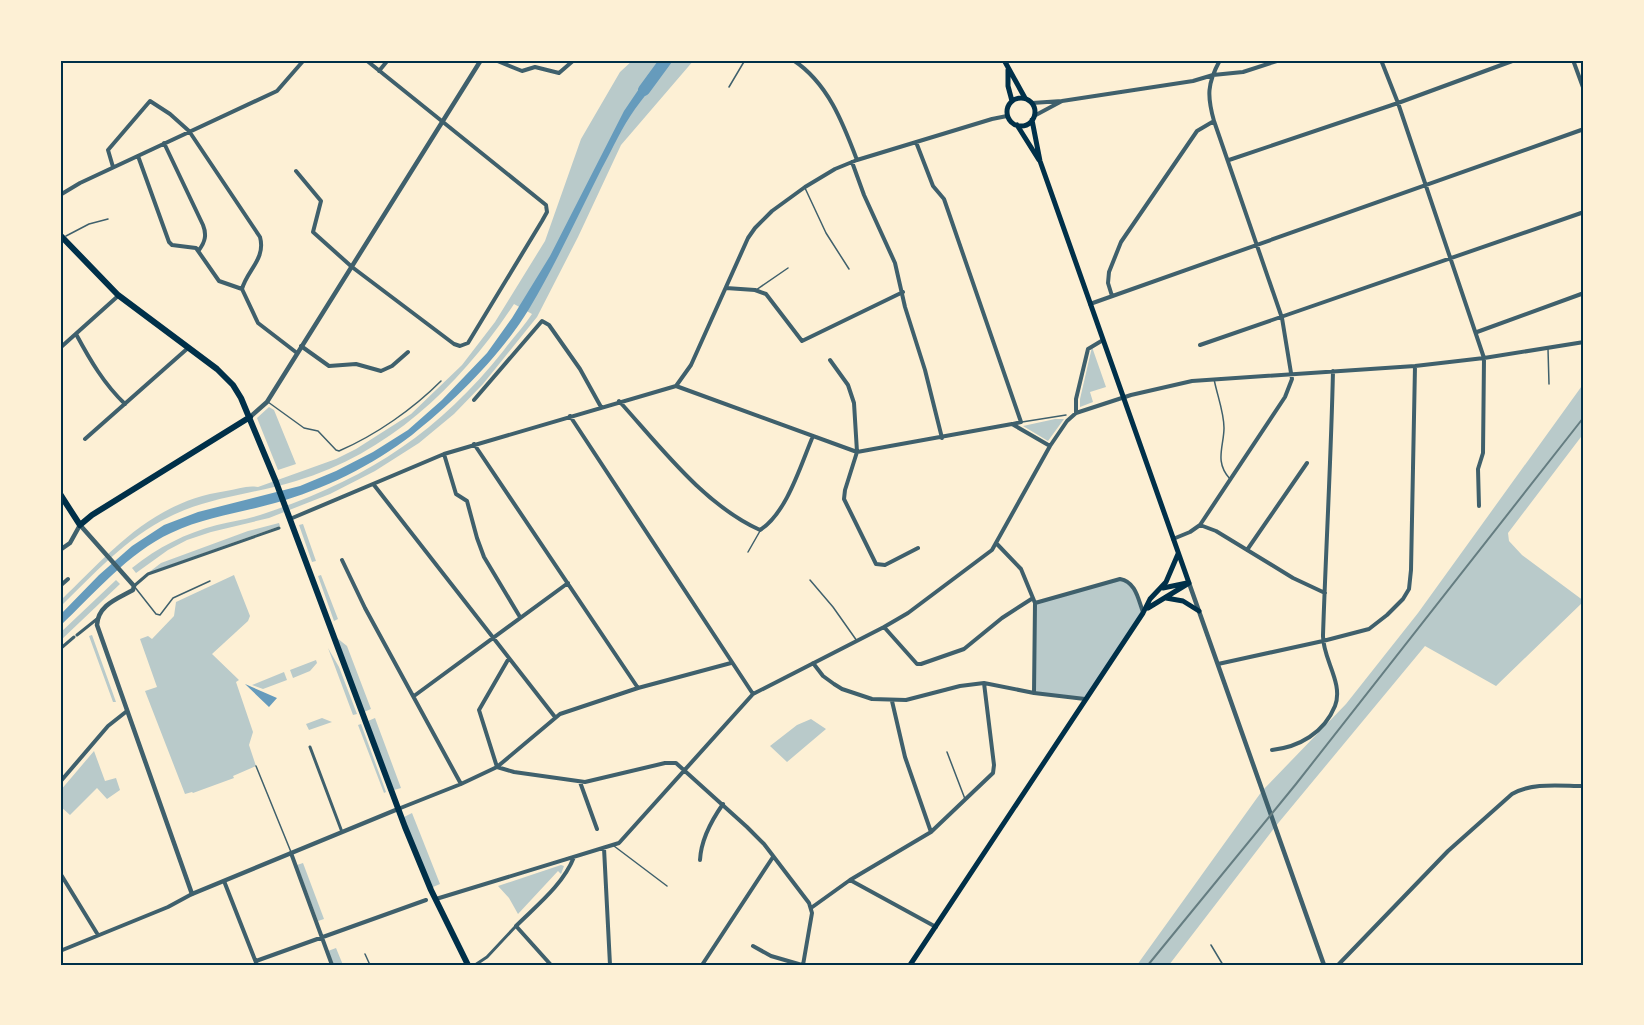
<svg xmlns="http://www.w3.org/2000/svg" width="1644" height="1025" font-family="Georgia,serif">
	<style>
		.green { fill: #b9caca }
		.water { fill: #669bbc }
		.lines { fill: none; stroke-linecap: round; stroke-linejoin: round }
		.river { stroke: #669bbc; stroke-width: 12 }
		.service { stroke: #3f606c; stroke-width: 1.5 }
		.pedestrian { stroke: #3f606c; stroke-width: 3 }
		.minor { stroke: #3f606c; stroke-width: 4 }
		.tertiary { stroke: #3f606c; stroke-width: 4.5 }
		.secondary { stroke: #003049; stroke-width: 5 }
		.primary { stroke: #003049; stroke-width: 6 }
		.rail { stroke: #657d81; stroke-width: 2 }
		.neatline { fill: none; stroke: #003049; stroke-width: 2 }
	</style>
	<rect width="100%" height="100%" fill="#fdf0d5"/>
	<path class="green" d="M633 60H694L621 145 578 237 537 317 483 384 454 414 419 443 375 471 330 494 269 518 211 532 187 540 168 550 136 573 132 568C158 547 186 533 217 525 234 521 250 519 266 513 367 479 438 433 504 350 513 338 524 326 532 314L514 304C461 384 390 453 296 481 254 494 208 497 169 517 126 538 94 574 60 607V601C111 552 151 502 226 491 237 489 248 485 258 487L336 459 356 449 411 414 462 365 495 322 545 241 581 139 620 72Z
		M1092 347 1106 387 1090 392 1093 402 1080 407V399Z
		M1584 383V433L1508 533 1509 541 1522 555 1584 601 1496 686 1425 646 1275 827 1169 965H1137L1262 791 1346 704 1418 613Z
		M269 407 274 410 296 464 278 470 257 418Z
		M1055 419H1064L1048 441 1023 426Z
		M279 523 280 526 148 573 161 563 248 531Z
		M303 524 316 561 312 562 299 525Z
		M234 575 250 616 248 621 212 654 239 680 236 682 253 732 249 745 256 766 233 776 234 778 193 793 192 792 185 794 145 691 157 687 140 639 148 636 152 639 174 616 176 602Z
		M321 575 338 619 334 621 318 576Z
		M116 580 120 584 60 641V633Z
		M1116 580 1130 583 1143 613 1085 699 1034 693 1035 603Z
		M92 635 116 702H113L89 636Z
		M337 638 347 646 371 709 364 712Z
		M328 648 339 667 357 714 353 715Z
		M316 660 317 663 310 671 293 678 290 670Z
		M284 672 287 680 263 689 252 685Z
		M322 718 332 722 309 730 306 724Z
		M375 718 401 788 394 790 368 721Z
		M811 719 826 729 787 762 770 746 797 725Z
		M361 724 386 792 384 793 358 725Z
		M94 751 105 781 116 778 120 790 107 799 97 788 70 815 60 806V791Z
		M412 813 440 884 433 887 420 859 404 817Z
		M303 863 324 919 318 921 297 865Z
		M561 865 564 866 561 874 558 871 518 914 509 898 498 886Z
		M336 948 343 965H334L328 951Z"/>
	<path class="water" d="M649 74 657 80C650 90 642 99 635 109 622 127 613 148 602 168 578 215 556 264 529 309 502 354 454 402 412 435 373 465 323 490 275 503 240 513 204 517 171 533 129 552 93 595 60 626V615L99 575 132 546 164 525 198 512 300 486 336 471 373 452 408 430 442 400 487 353 512 318 550 256 624 111Z
		M245 684 277 698 269 707Z"/>
	<g class="lines">
		<path class="river" d="M644 90 666 60"/>
		<path class="service" d="M729 87 745 60
			M805 188 826 233 849 269
			M66 236 89 224 108 219
			M756 290 788 268
			M1548 349 1549 384
			M1214 379C1217 395 1224 412 1224 428 1224 446 1214 462 1230 479
			M268 402 304 428 318 431 336 450 339 451C376 435 413 409 441 381
			M1022 422 1066 415
			M748 552 760 531
			M810 580 833 607 857 641
			M134 586 156 614 160 615 173 598 210 581
			M947 752 965 799
			M256 766 291 852
			M614 846 667 886
			M1211 945 1223 965
			M365 954 370 965"/>
		<path class="pedestrian" d="M134 586 148 574 279 528
			M77 635 97 619
			M60 649 74 637
			M310 747 342 832
			M475 965 487 957 516 926"/>
		<path class="minor" d="M495 60 522 71 535 67 559 73 574 60
			M793 60C828 83 843 123 857 160
			M1381 60 1398 103 1484 358 1483 453 1478 469 1479 506
			M1573 60 1584 90
			M379 71 388 60
			M1032 103 1062 101
			M1034 116 1062 101 1193 81 1213 75 1243 72 1280 60
			M916 142 933 186 944 199 1021 422 1013 424
			M164 143 203 225C207 235 205 242 199 250
			M138 156 169 242 172 245 196 248 219 281 242 289 258 323 297 353
			M1229 160 1398 103 1515 60
			M852 162 864 195 895 263 905 307 925 370 942 438
			M113 167 108 150 150 101 170 114 189 131 260 237C266 259 247 270 242 289
			M296 171 321 201 313 232 352 267 454 344 460 346 468 343 542 221 547 212 546 205 366 60
			M60 195 80 183 277 91 304 60
			M726 288 755 290 766 294 802 341 903 292
			M1112 296 1108 283 1109 272 1121 242 1197 131 1214 121C1207 96 1207 84 1220 60
			M1090 304 1584 129
			M1477 332 1584 293
			M76 334C90 360 104 384 125 404
			M1200 345 1584 212
			M301 346 329 366 356 364 381 371 392 366 408 352
			M60 348 118 296
			M830 360 848 385 854 403 857 452 845 490 844 499 876 564 885 565 918 548
			M676 386 691 365 748 238 755 228 772 211 805 187 835 169 857 160 992 119 1007 116
			M676 386 857 452 1012 424 1050 446
			M474 400 542 321 549 325 580 369 601 407
			M619 401C659 445 704 505 760 530 787 513 801 464 813 436
			M1076 413V399L1088 349 1103 340
			M570 416 753 694
			M85 439 188 348
			M474 444 638 688
			M444 454 456 494 467 501 477 538 484 557 520 617
			M374 485 555 717
			M290 519 444 454 676 386
			M1200 525 1216 531 1293 578 1325 593
			M1173 539 1190 532 1200 525 1285 397 1292 379 1282 318 1214 121
			M997 544 1021 569 1035 603 1034 693
			M1247 550 1307 463
			M342 560 365 608 461 784
			M60 586 68 579
			M1035 603 1120 579C1136 582 1138 599 1143 612
			M884 627 917 664H921L964 649 1002 618 1033 598
			M813 663 823 676 834 684 842 689 872 699 906 700 960 686 984 683 1034 693 1085 699
			M1218 664 1323 641 1369 629 1387 615 1403 599 1409 589 1411 570 1415 366
			M414 696 568 583
			M892 701 905 757 931 832
			M1272 750C1299 747 1324 733 1335 706 1344 683 1322 658 1323 635 1326 547 1331 459 1333 371
			M497 767 514 772 585 782 665 763H676L747 827 764 844 809 903 812 913 803 965
			M497 767 479 710 509 658
			M60 782 108 726 127 711
			M580 782 597 829
			M398 809 461 784 497 767 560 714 638 688 731 663
			M604 848 610 965
			M291 853 332 965
			M700 860C701 840 711 821 723 804
			M60 873 98 935
			M850 880 936 927
			M224 881 257 965
			M436 899 619 843 753 694 884 627 908 613 992 550 1050 446 1067 421 1076 413 1131 395 1192 381 1415 366 1484 358 1584 342
			M811 908 850 880 931 832 993 773 994 765 984 683
			M753 946 771 956 802 965
			M60 951 168 907 192 894
			M256 961 426 900
			M551 965 516 926C536 906 563 885 574 857
			M702 965 773 857
			M1338 965 1448 851 1512 794C1533 782 1560 786 1584 786"/>
		<path class="tertiary" d="M250 417 267 402 481 60
			M60 550 70 543 80 525 134 586 133 590C117 599 98 605 97 625L192 894 398 809
			M1189 583 1324 965"/>
		<path class="secondary" d="M1004 60 1025 98
			M1008 70V86L1012 101
			M1007 112a14 14 0 1 1 28 0a14 14 0 1 1-28 0Z
			M1032 120 1040 161 1189 583
			M1017 125 1039 160
			M1163 588 1187 583
			M1166 598 1183 601 1199 611
			M1148 608 1189 583
			M910 965 1143 613 1150 599 1166 582 1178 554"/>
		<path class="primary" d="M60 235 118 295 217 369 233 385 241 398 276 482 405 827 431 890 468 965
			M60 494 80 525 92 515 250 417"/>
		<path class="rail" d="M1148 965 1296 784 1584 417"/>
	</g>
	<rect width="1644" height="1025" fill="none" stroke="#fdf0d5" stroke-width="123"/>
	<rect x="62" y="62" width="1520" height="902" class="neatline"/>
</svg>
